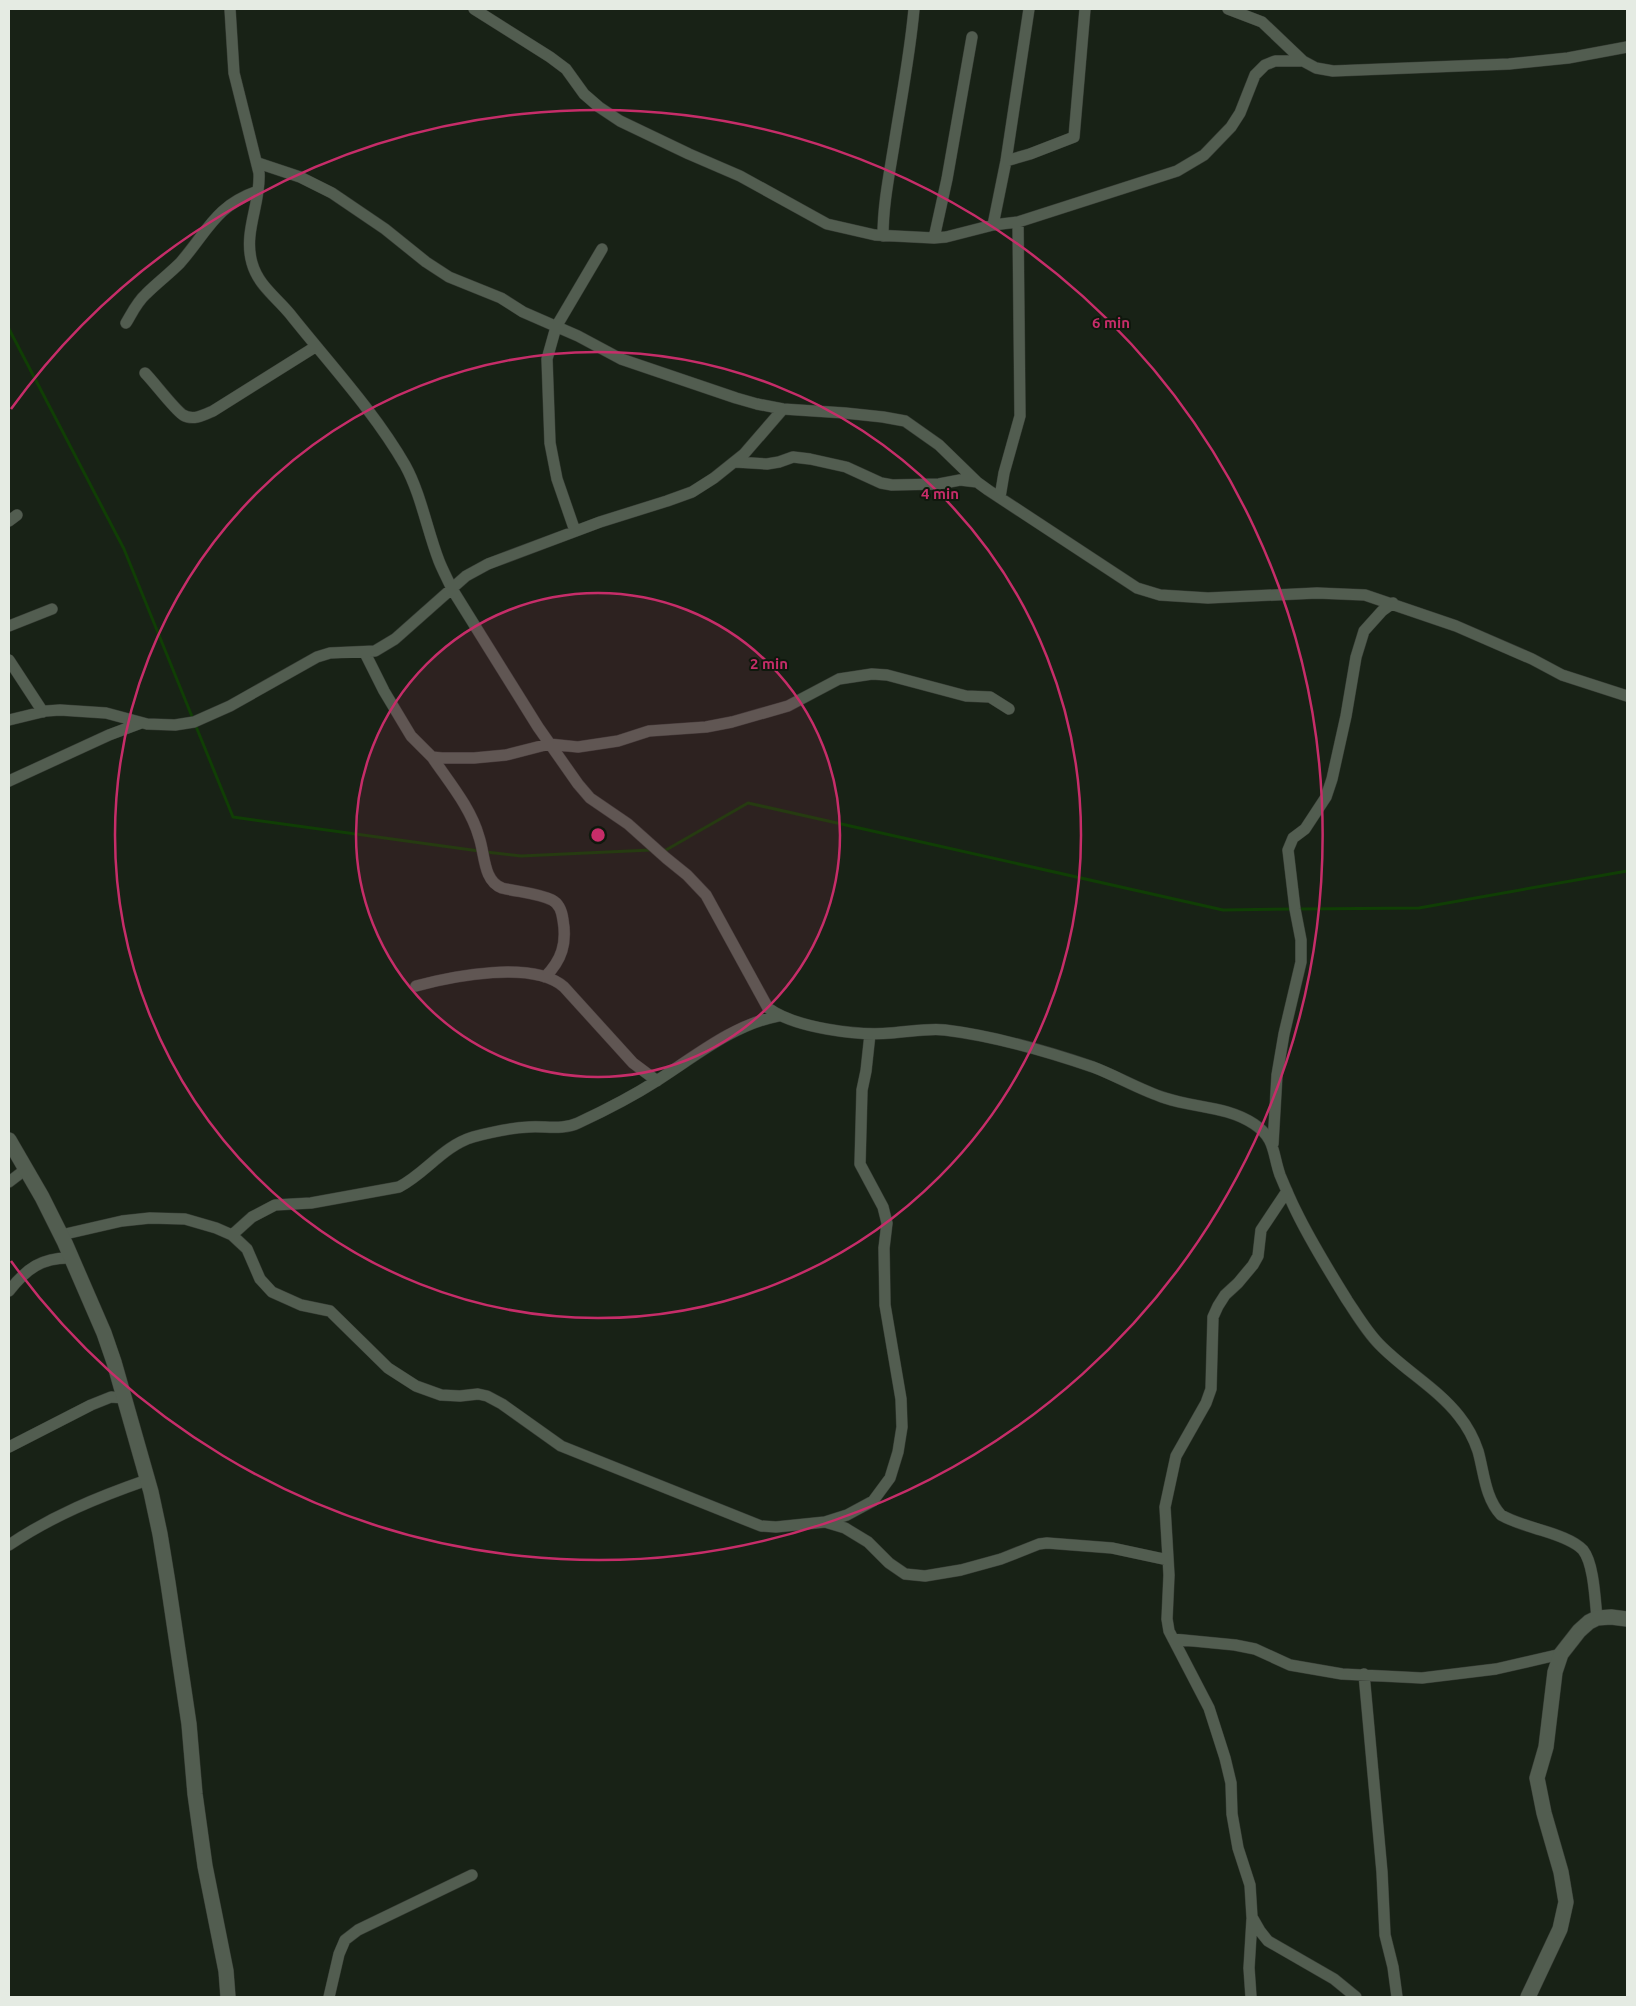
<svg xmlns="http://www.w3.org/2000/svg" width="1636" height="2006" font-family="Ubuntu,sans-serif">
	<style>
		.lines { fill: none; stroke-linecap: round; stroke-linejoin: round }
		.stream { stroke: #103e05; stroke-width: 3 }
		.street-casing { stroke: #363c34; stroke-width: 12 }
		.secondary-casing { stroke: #363c34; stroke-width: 16 }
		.street { stroke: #525d50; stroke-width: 11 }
		.secondary { stroke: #525d50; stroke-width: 15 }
		.ring { fill: none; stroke: #c62d69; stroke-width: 2.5 }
		.centre { fill: #c62d69; stroke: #0f180d; stroke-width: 2.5 }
		.ring-label { font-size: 15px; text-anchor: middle; font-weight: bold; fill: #c62d69; stroke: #0f180d; stroke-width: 4; stroke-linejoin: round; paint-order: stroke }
	</style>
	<rect width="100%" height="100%" fill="#182216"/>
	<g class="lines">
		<path class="stream" d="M9 329 124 549 193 719
			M195 724 233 817 479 851
			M663 850H666L748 803 1223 910 1292 909
			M486 852 521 856 651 850
			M1299 909 1419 908 1627 871"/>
		<defs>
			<path id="street" d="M230 9 234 73 259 173C261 203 243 232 252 263 258 285 276 297 290 314 328 362 374 411 405 465 421 494 427 530 439 561 443 571 448 580 452 589L538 727 578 784 590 798 628 824 666 858 687 875 706 895 768 1008C795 1028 858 1036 891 1033 909 1032 928 1028 945 1030 995 1036 1046 1051 1093 1067 1117 1076 1140 1090 1165 1098 1195 1108 1227 1106 1254 1124 1276 1139 1272 1152 1280 1175 1285 1187 1290 1199 1296 1211 1311 1242 1329 1271 1347 1300 1357 1315 1367 1332 1379 1344 1404 1370 1437 1388 1459 1416 1467 1426 1474 1439 1478 1451 1484 1472 1485 1498 1501 1515 1513 1522 1528 1526 1541 1530 1554 1534 1574 1540 1583 1550 1594 1564 1595 1600 1597 1618
				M474 9 550 57 566 69 584 94 599 107 620 121 689 154 740 176 827 224 875 235 934 238 946 237 993 225 1018 222 1177 171 1204 155 1231 127 1240 113 1255 75 1265 65 1275 61H1303
				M1228 9 1262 22 1303 61 1316 68 1333 71 1509 64 1568 58 1627 47
				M1006 161 1030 154 1074 137 1085 9
				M258 163 300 177 332 193 385 229 426 262 449 277 501 298 523 312 578 336 621 359 736 398 757 404 783 409 845 413 883 417 905 421 939 445 977 482 988 490 1137 588 1160 595 1208 598 1317 593 1365 595 1456 626 1532 659 1562 675 1627 696
				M993 225 1006 161 1029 9
				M883 236C883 205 889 176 894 145 901 100 910 54 914 9
				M934 238 947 179 972 37
				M126 323C132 313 137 302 146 294 157 283 169 274 180 263 208 231 215 206 258 191
				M145 373C154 382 174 409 183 415 193 421 204 415 213 411L315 347
				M735 462 767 464 779 462 793 457 810 459 846 467 881 483 892 485 939 484 960 480 977 482
				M1000 497 1004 473 1020 416 1018 222
				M9 521 17 515
				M575 531 557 479 550 443 547 359 556 327 602 249
				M9 626 52 609
				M365 653 384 691 411 736 432 757 442 758H474L506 755 549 744 578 747 618 741 649 731 706 727 732 722 788 706 839 679 872 674 887 675 966 696 990 697 1009 709
				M9 660 43 712
				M9 720 46 711 60 710 106 713 147 724 175 725 194 722 230 706 317 657 330 653 375 651 395 639 466 576 488 564 600 522 667 501 692 492 714 478 744 454 783 409
				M432 757C449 782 471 808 479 837 485 854 483 881 502 888 518 892 537 893 552 900 560 904 562 912 563 920 567 943 562 960 545 977
				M9 781 109 735 141 723
				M416 986C453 976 533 960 564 987L633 1063 657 1081
				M1273 1144 1277 1075 1284 1034 1301 962V940L1295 909 1288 850 1293 838 1305 829 1326 797 1332 779 1346 716 1356 657 1364 631 1382 611 1393 603
				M9 1182 26 1169
				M1287 1191 1261 1230 1258 1256 1253 1265 1238 1283 1225 1295 1218 1306 1213 1317 1211 1389 1206 1403 1176 1456 1165 1507 1169 1575 1167 1619 1169 1631 1209 1708 1225 1758 1231 1783 1232 1814 1238 1848 1250 1885 1252 1917 1260 1931 1268 1941 1334 1979 1356 1997
				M61 1235 122 1221 150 1218 185 1219 216 1228 232 1235 247 1249 260 1279 272 1292 301 1305 330 1311 388 1368 416 1386 441 1395 460 1396 478 1394 487 1396 502 1404 561 1446 761 1526 776 1527 825 1522 845 1528 868 1542 889 1563 905 1574 925 1576 961 1570 1001 1559 1039 1544 1047 1543 1112 1548 1168 1560
				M232 1235 252 1217 275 1205 311 1203 399 1187C426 1173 443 1146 473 1137 491 1132 511 1128 529 1127 546 1126 563 1130 578 1123 606 1110 633 1096 658 1080 697 1055 733 1025 778 1016
				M9 1291C26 1269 42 1257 71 1258
				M9 1447 91 1405 111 1397 124 1398
				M825 1522 847 1515 873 1501 890 1478 898 1452 902 1427 901 1399 885 1305 884 1248 887 1223 883 1207 860 1164 862 1090 866 1071 870 1034
				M9 1545C52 1516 98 1497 147 1480
				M1173 1639 1235 1645 1255 1649 1290 1665 1342 1674 1422 1678 1496 1669 1561 1654
				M1364 1674 1382 1872 1385 1935 1393 1967 1397 1997
				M329 1997 339 1954 345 1940 358 1930 472 1875
				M1251 1997 1249 1968 1252 1919"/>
			<path id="secondary" d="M9 1140 42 1197 65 1243 104 1333 114 1362 151 1492 160 1534 168 1583 189 1724 195 1794 205 1866 226 1971 228 1997
				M1528 1997 1560 1929 1566 1902 1561 1872 1544 1813 1537 1778 1546 1747 1555 1672 1561 1654 1579 1631 1589 1622 1597 1618 1611 1617 1627 1619"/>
		</defs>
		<use href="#street" class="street-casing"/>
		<use href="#secondary" class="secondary-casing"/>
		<use href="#street" class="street"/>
		<use href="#secondary" class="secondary"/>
	</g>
	<circle cx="598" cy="835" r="242" fill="#c62d69" fill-opacity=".12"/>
	<g class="ring">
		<circle cx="598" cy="835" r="242"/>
		<circle cx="598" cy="835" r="483"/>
		<path d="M11 409A725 725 0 1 1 11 1261"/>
	</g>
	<circle cx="598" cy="835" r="8" class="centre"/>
	<g class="ring-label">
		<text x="1111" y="328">6 min</text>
		<text x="940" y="499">4 min</text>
		<text x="769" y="669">2 min</text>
	</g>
	<rect width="1636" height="2006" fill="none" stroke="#e5ebe3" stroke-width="20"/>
</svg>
